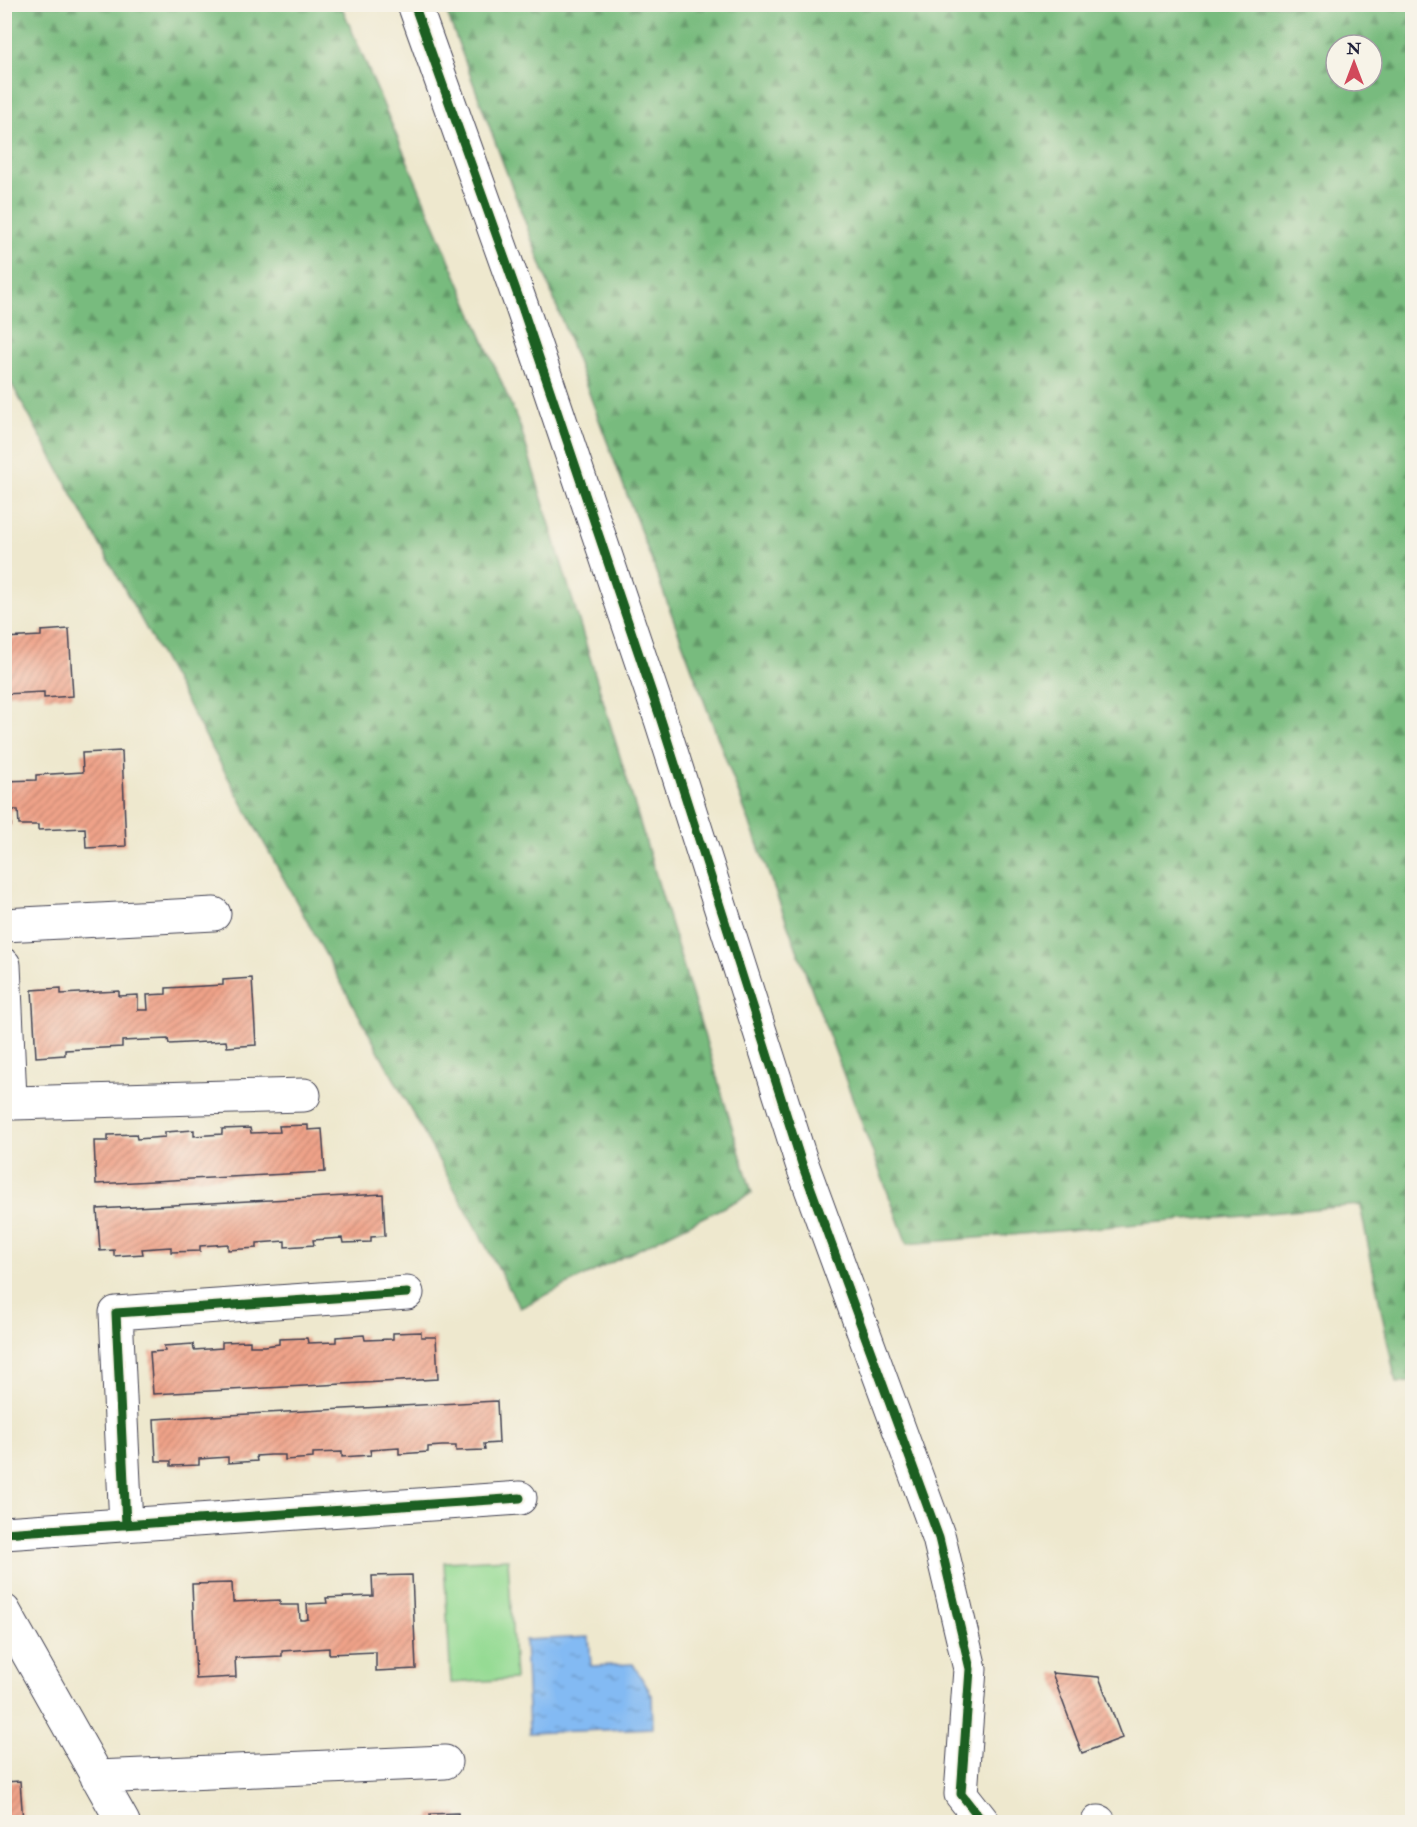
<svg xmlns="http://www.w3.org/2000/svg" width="1417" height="1827" font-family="'IM FELL Double Pica',serif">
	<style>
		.forest { fill: url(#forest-firs); stroke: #4d6e5c; stroke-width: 1.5; fill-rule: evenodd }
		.pitch { fill: #96db94; stroke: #5c7e68; stroke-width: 1.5 }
		.water { fill: url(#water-ripples); stroke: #526e97; stroke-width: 1.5 }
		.building { fill: url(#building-hatch) }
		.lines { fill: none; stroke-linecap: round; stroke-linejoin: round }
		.minor-casing { stroke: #414051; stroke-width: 35 }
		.minor { stroke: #fff; stroke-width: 33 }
		.cycleway-casing { stroke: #f7f3e8; stroke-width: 13 }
		.cycleway { stroke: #1b5e20; stroke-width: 9 }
	</style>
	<defs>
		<pattern id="forest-firs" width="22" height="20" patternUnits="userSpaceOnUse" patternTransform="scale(1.5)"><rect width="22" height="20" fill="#78bb7e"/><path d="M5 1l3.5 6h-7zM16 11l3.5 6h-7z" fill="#629868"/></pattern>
		<pattern id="water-ripples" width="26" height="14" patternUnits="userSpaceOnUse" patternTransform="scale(1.5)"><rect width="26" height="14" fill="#83baf3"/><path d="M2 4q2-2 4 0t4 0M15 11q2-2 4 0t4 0" fill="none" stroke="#6b97c6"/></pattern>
		<pattern id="building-hatch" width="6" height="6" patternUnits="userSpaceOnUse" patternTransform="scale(1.5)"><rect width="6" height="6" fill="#f0a389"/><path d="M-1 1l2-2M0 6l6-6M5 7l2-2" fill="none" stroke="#c28471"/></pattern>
	</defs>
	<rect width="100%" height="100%" fill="#f7f3e8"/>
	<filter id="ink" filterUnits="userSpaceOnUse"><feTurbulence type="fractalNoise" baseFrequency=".0167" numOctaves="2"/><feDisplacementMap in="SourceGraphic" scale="12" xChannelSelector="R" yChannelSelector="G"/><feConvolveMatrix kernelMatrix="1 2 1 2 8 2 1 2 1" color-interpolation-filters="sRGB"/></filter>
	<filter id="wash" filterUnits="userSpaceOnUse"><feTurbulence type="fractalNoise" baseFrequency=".008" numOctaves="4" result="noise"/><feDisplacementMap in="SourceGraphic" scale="24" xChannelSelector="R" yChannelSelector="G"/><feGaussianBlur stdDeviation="1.35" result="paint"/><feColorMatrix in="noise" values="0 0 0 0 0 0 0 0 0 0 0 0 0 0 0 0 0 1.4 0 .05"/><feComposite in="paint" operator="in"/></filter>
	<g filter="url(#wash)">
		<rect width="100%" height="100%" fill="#eee8ce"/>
		<path class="forest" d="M4 5H341L520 426 752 1193 520 1308 5 372Z
			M444 5H1412V1382L1396 1383 1360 1205 907 1244ZM1336 45H1372V81H1336Z"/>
		<path class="pitch" d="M508 1559 515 1679 451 1683 444 1562Z"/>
		<path class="water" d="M589 1637 591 1666 633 1664 652 1695 653 1728 529 1733 525 1640Z"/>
		<g id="blocks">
			<path class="building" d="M69 629 73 696 44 698V692L4 694V638L41 636V631Z
				M122 751 126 846 86 848 85 828 38 830V825H19L18 810H10L11 826H4V781L36 780V775L83 772 82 753Z
				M252 978 256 1045 227 1047 226 1041 169 1044 168 1039 122 1041V1047L65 1050V1055L36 1057 32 990 61 988V994L119 991V996L138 995V1010H148L147 995 166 994V988L223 985V980Z
				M308 1125V1130L322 1129 325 1172 96 1184 94 1141H108V1135L136 1134 137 1139 165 1137V1132L194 1130V1136L222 1134V1129L250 1128 251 1133 280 1132 279 1126Z
				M383 1194 385 1236 371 1237V1242L343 1243 342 1238 328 1239 313 1240 314 1245 285 1247V1241L257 1243V1248L228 1250V1244L200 1246V1251L171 1252V1247L156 1248 142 1249 143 1254 114 1256V1250L100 1251 97 1209Z
				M421 1332V1337H436L438 1379 153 1394 150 1352 165 1351 164 1346 193 1344 194 1350 222 1348V1342L250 1341V1346H265L279 1344V1339L307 1338 308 1343 336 1342V1337L364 1335 365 1340 393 1339V1333Z
				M497 1401 499 1443 484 1444 485 1450 456 1451V1446H442L428 1447V1452L399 1454V1448L370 1450 371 1455 342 1457V1452L313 1453V1458L285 1460V1455H271L256 1456 257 1461 228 1463V1457L199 1459V1465L171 1466V1461H156L154 1419Z
				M412 1575 416 1669 376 1671V1652L329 1654V1648L282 1651V1656L235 1658 236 1677 196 1679 192 1584 232 1583 233 1602 280 1600V1605H299L300 1620H304L308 1619 307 1604 327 1603 326 1598 373 1596 372 1576Z
				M1052 1673 1099 1677 1122 1738 1082 1753Z
				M20 1781 23 1822H4V1782Z
				M458 1813 459 1822H409V1821L430 1819V1814Z"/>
		</g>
	</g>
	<g filter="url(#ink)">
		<use href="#blocks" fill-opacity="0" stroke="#414051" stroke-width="1.5"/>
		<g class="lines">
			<defs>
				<path id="minor" d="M414 4 522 307 661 720 802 1164 939 1538 970 1669 961 1794 983 1822
					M4 925 214 914
					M4 965 10 1098 14 1103 304 1095
					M126 1525 116 1313 407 1293
					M4 1533 520 1498
					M4 1611 123 1822
					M97 1777 445 1762
					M1098 1822H1099"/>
			</defs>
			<use href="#minor" class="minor-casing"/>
			<use href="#minor" class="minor"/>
			<defs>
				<path id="cycleway" d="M414 4 522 307 661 720 802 1164 939 1538 970 1669 961 1794 983 1822
					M126 1525 116 1313 407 1293
					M4 1533 520 1498"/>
			</defs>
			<use href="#cycleway" class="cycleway-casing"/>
			<use href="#cycleway" class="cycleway"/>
		</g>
	</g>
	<rect width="1417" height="1827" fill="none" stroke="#f7f3e8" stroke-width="24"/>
	<g transform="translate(1354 63)"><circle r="28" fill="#f7f3e8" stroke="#a29fa3" stroke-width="1.5"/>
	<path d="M0-4.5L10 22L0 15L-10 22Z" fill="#d1495b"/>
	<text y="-9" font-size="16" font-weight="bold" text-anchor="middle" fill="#22223b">N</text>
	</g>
</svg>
